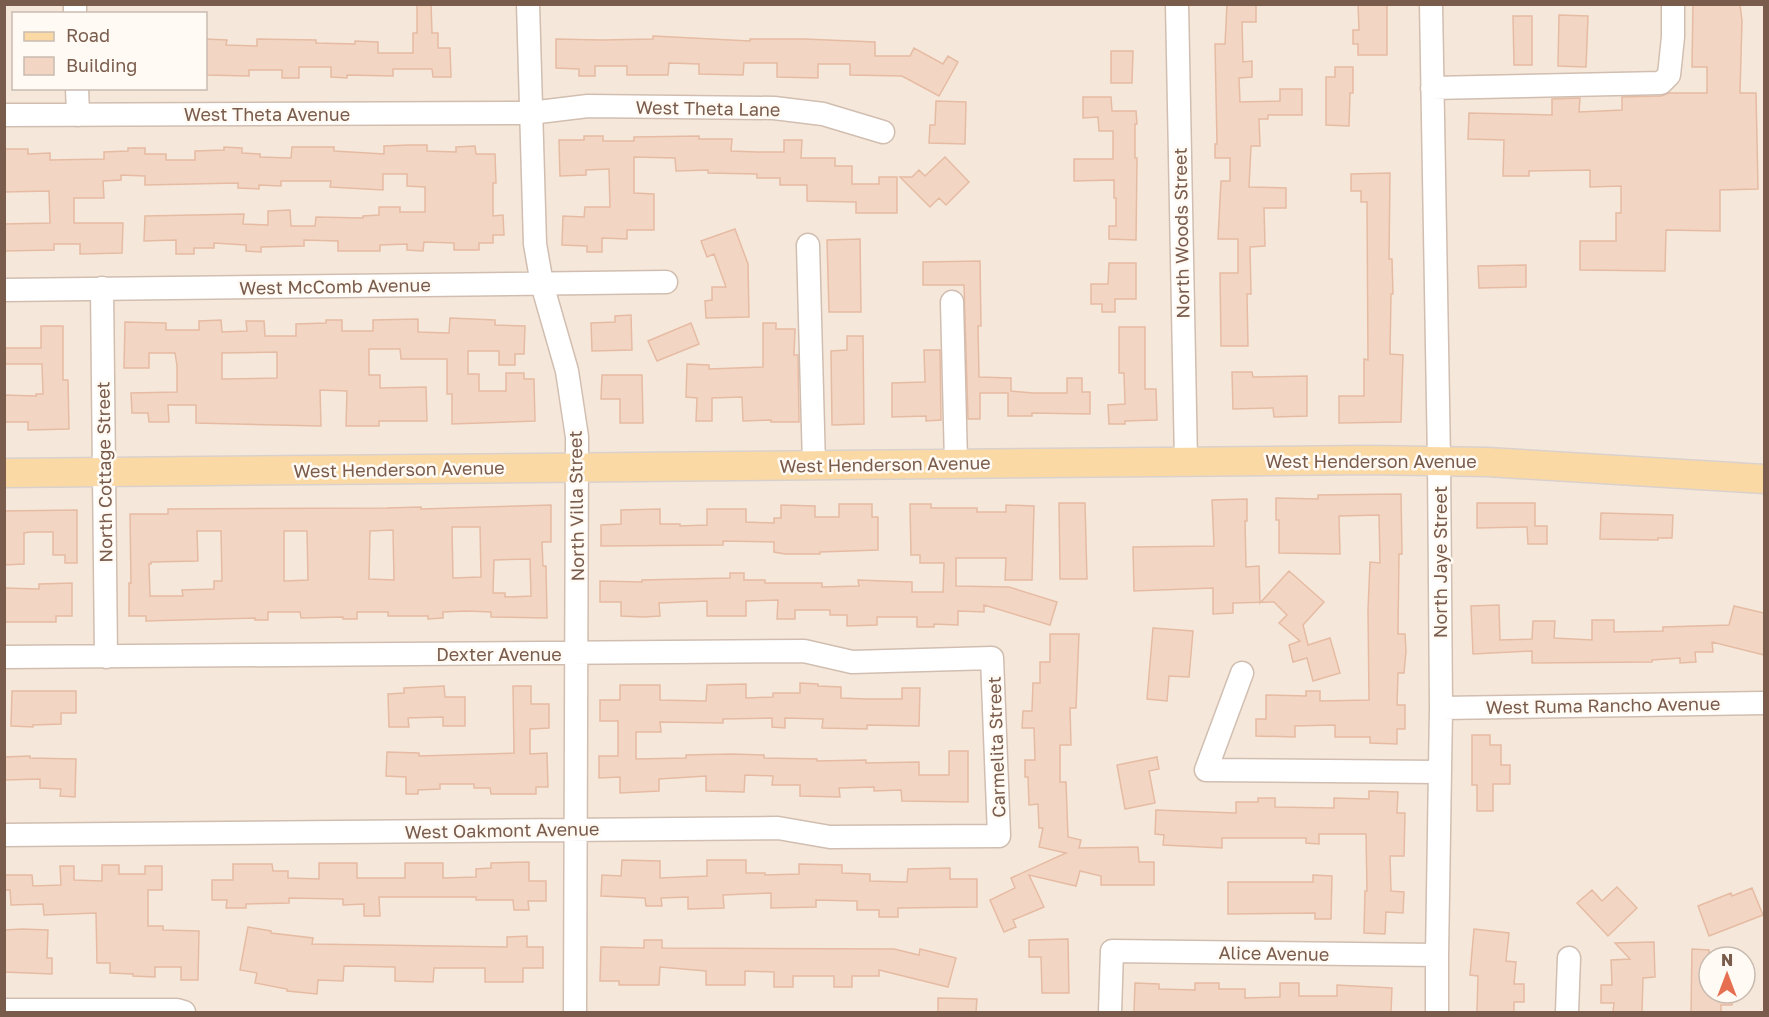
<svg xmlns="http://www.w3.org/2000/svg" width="1769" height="1017" font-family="'Golos Text',sans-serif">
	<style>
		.residential { fill: #f5e8da; fill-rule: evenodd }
		.building { fill: #f3d5c3; stroke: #e6bba3; stroke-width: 1.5; fill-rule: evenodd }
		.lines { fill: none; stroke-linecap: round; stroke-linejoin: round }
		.minor-casing { stroke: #d1beb0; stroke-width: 25 }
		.major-casing { stroke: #dad1cd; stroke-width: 31 }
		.minor { stroke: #fff; stroke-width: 22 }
		.major { stroke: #fbd9a5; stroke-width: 28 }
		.labels { text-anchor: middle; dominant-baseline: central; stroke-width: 5; stroke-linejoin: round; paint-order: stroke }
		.street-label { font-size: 18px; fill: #7a5c4d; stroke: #fffaf3 }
	</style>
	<rect width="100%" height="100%" fill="#fdf6ec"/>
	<path class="residential" d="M5 5H1764V1012H5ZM14 14H206V88H14ZM1709 957H1745V993H1709Z"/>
	<path class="building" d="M417 4H431L432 33H438V48H450L451 77H433L432 69H393V76L347 75V78L331 77V67H299V78H282V70H249V76L206 75V39L227 40 226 45 257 46V39L316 40V43L355 44V41L378 42V53H413V33H417Z
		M1227 4H1256V22H1242L1243 62 1252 61V77L1239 78 1240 102 1280 101V89H1302V115H1268V119H1259L1260 146H1251L1249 187 1286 188V208H1264L1265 246 1250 247 1251 294H1247L1248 346H1221L1220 273H1238V239H1218L1221 181H1230V158H1215V144H1217L1215 44H1225Z
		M1358 4H1387V55H1358V44H1353V30H1359Z
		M1693 4H1740L1742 21 1740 93H1756L1758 189 1720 190V231L1666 230 1665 271 1580 270V241H1616V213H1621V186L1590 187V170L1529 171V176H1503L1504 140 1468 139 1469 113 1552 115V99L1580 98 1579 112 1622 110V97L1661 96 1669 93H1707V67H1692Z
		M1559 15 1588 16 1586 67 1558 66Z
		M1513 16H1532V65H1514Z
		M653 36 750 41V39H804L875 42V56H910L914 48 943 64 948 56 958 62 939 96 902 76 850 75V64H818V78L777 77V63H744L743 75 699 74V64L669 63 668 75H627V66H595V76H579V69L556 68V39L602 40 653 39Z
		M1111 51H1133L1132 83H1111Z
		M1335 67H1353V93H1350L1349 126 1326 125V77H1335Z
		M1083 97H1111L1112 111H1136L1137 124H1135V158H1137L1136 240 1109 239V226H1116V198H1114V180L1074 181V159H1113V131H1099L1098 117 1083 118Z
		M936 101 966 102 965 144 929 143 930 125H935Z
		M584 136H603V141H634V137L699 136V139H732L731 151 757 152H784V140H802L801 158H835V166H852V184H879V177H897V213H856V202L807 201V185H780V178H757V174L708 173V170L676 171 675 158 634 157V193L654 194V230H627V239L602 238V252H587V246L562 245 563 216 584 217 585 207H610L609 169 586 170V175L560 176 559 140H584Z
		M408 145H427V151L456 152V147L475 146 476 154H495L496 183H493V216L503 215 504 235H493V243H479V250H454V243L424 242 423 251 407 250V244L380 245V251H338V241L304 240V246L261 247V252L246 251V245L214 243V248H194V254H176V240L144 241 145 216 244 214 243 224 268 225V211L290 210 291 226H315L316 217 363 218V216L379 215V207H400V212H425V187L407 186V174H383V190L330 187 331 181H281V186L259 185V189L238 188V183L145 185V176L121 175V180L103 181 104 198H74V223H123L122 253 80 254V244H54V250L4 251V224L50 223 49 191 4 192V149H28V154L50 153V160L104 159V152L128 151V148H145V154H166V160H195V151L224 150V147L242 148V153L260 154V157L291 158 292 147H334V151L384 154V146Z
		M945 157 969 182 946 205 939 198 930 207 900 177H912L919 170 925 176Z
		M1390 173 1389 259H1392L1393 294H1391L1390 354 1403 355 1401 422 1339 423V396H1364V359L1368 360 1367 202H1361V191H1351V174Z
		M735 229 748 264 749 317 706 318 705 301 712 300V287H726L714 254 707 257 701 241Z
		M860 239 861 312H829L827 240Z
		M980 261 981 326H978L979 377 1011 378V391L1033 393H1067V378H1082V392H1090V414L1032 413V416H1008V393H980V419H968L964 285H923V262Z
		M1109 263H1136V299H1115V312H1102V304H1091V284H1108Z
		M1526 265V287L1479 288 1478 266Z
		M631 315 632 350 592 351 591 323 615 322V316Z
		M450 318 495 320V325L525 326 524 354H515V365H499V351H468V374H479V391H506V373H524V379H534L535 421 452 424V394H447V359H401L400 349H369V375H380V388L426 387 427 421H379V426H346L347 391 320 390 321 426 196 423V405H168L169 422H149L148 413H132L131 393 177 392V366L175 353H149V368H124L125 322 166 323V330H199V321L221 320 222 332 247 331 246 321H264L265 336H296V324L326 323V320H342V331H373V320L418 319V332L449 333ZM277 352V378L222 379V353Z
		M691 323 699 344 657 361 648 341Z
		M763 323H776V329H795L794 355H798L799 422H771V420L743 421 742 397 712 398V421H696L697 398 686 397 687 364 709 365V369L763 367Z
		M41 326H63V380H68L69 429 28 430V422H4V395L36 396V394H43L42 364H4V348H41Z
		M1119 327H1145V389H1156L1157 420 1125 421V424H1109L1108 405 1125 404 1124 373H1119Z
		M847 336H863L864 424 832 425 831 351 847 350Z
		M924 350H940L941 420 926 421V416L892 417V383L925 382Z
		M1232 372H1252L1253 377 1307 376V416L1274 417 1273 408 1233 409Z
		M602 375H642L643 423H620V399H601Z
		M1401 494 1402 554H1399L1398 634H1405L1406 651 1404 673H1398L1397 705H1405V729H1397V744L1370 743V737H1335V725L1295 726V737L1256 736V719H1266V695L1306 696V691H1320V701L1369 700 1368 610 1370 562 1380 563 1379 515 1339 516 1340 554 1279 553V520H1276V498L1318 499V495Z
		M1247 499V521H1245L1246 567 1259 566 1260 603 1289 571 1324 602 1303 625 1308 645 1330 638 1340 673 1313 681 1307 658 1293 662 1289 645 1300 641 1279 623 1287 615 1274 602 1233 603V613L1213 614V588L1134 591 1133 547 1214 546 1212 500Z
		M1059 503H1085L1087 579H1060Z
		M1477 503H1535V526H1547V544H1528L1527 527 1477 528Z
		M839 504H872V517H878V550L820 552V554H785L774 552V542L723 541V545L601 546V525L621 524V510L660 509V524H680V526L707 525V509H746V522L774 523V518H781V505L815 506V517H839Z
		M910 504H931V508H977V512H1006V505L1034 506 1032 580H1005L1006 558H956V586L1009 587 1057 602 1050 625 984 605V612L958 611V625L934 624V627H917V617H877V625L847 626V615H830V610H795V619H777L778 600 746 601V616H707V601L659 603 660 616 643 617 621 616V602H600V581L642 582V580L730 578V573H744V580H765V583H822V587L859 586 858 580 912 582V592H943L944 563H920V555H911Z
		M551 505V542H542L543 566H546L547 618 491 617V612L466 611 443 612V618L428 619V616H388V612H357V619H343V617L301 618 300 612H268V620H255V618L146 621V616H129V583H131L130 514H168V509L387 508 421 507V509ZM452 527H480L481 577 453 578ZM393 530 394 580 369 579 370 531ZM197 531H221L222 581H214V589L182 590 183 596H150L149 564H151V562L198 561ZM284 531H307L308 580 284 581ZM530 559 531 596 505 597V593H493L494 560Z
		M77 510V563H65V555H53V532H30L24 533V564L4 565V511Z
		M1601 513 1673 515 1672 538H1658V540L1600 539Z
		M72 583V616H56V622H4V588L39 589V584Z
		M1499 605 1500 640 1532 639 1533 621H1555L1554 638 1592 640V620H1614V632L1663 631V627L1729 625 1734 606 1764 613V655L1712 642 1713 652H1695L1696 662 1680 663V658L1652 660V662L1532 663V651L1473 654 1471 606Z
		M1153 628 1193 631 1189 677 1169 676 1167 701 1147 699Z
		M1050 634H1079L1076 708H1070L1071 745H1060V782H1066L1068 837 1081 840 1079 848 1138 847 1139 862H1154V885H1101V876L1080 871 1076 886 1029 875 1044 907 1013 920 1016 927 1004 932 990 900 1015 888 1011 878 1066 853 1039 847 1043 828H1039L1038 804 1029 805 1028 777H1025V760H1035L1034 728H1022L1023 711H1032L1033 683H1040V662H1050Z
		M800 683 818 684V686L841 687V698L867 699H902V688H920L919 726 867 725V729L822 728 823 719 785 718V728L772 727V718L723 719V723L660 722 661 732H636V759L686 758V755L731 754 764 755V758L817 759V761L866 760V763L919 762V775H949V751H968V802L902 801 901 790 874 791V787L839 788 840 797 800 796V785H772L773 776 745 775 744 792 706 791V776L659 779V791L620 793V777L599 778V756H618V721H600V700H620V685H660V700L706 701 707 685 746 684V698L773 697V693H800Z
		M444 686 445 697H465V726H443V717L408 718 409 727H389L388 694 404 693V688Z
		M513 686H531V704H549V728L530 729V754L547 753 548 787H536V794H491L490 788H474V784H440V789L418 790V794H406V777L386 776 387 752 419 753V756L514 753Z
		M12 691H76V713H61V724L33 725V727L11 726Z
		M1472 735H1490V745H1501V765H1510V784H1493V811H1477V785H1472Z
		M30 756V758L76 759 75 797 60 796 61 789 40 788V779L4 780V757Z
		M1157 757 1159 769 1149 771 1155 803 1125 809 1117 765Z
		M1369 791 1398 792 1397 813H1405L1404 856H1390L1391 891 1404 892 1403 913 1386 912 1385 934 1364 933 1365 891H1367L1366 834H1319V844L1306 843V838H1222V848L1163 845 1164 835 1155 834 1156 810 1236 813V802H1258V798H1275V807L1334 808V798L1369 799Z
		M622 860 660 861V878L707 876V860H746V873H765V875L799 874V864L842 865V873L870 874V881L907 882 908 869 950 868V879H977V907L898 908V917H879V910H857V901L816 900V907L771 908V893L723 895 724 908 688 909V897L661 898 662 906H646L645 898 601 896 602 875 621 876Z
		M529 862V881H546V901H528L529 910H514L513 900H476V897H379L380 916H364V904L343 905V899L289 898V903L246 904V908H226L227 900H212V880H233V864H272L273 871H288V878L319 879V863H357V878H405V863H443V878L476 877V869L491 868V863Z
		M102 865H119V874H145V866H162V890H148V926H163V930L199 931 198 980H181V967H155V977L133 976V974L110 973V963H97L96 913 44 915 43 904 11 905 10 890H4V875H32L33 886 61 885 60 866H74V880L102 881Z
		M1313 875 1332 876 1331 919H1315V913L1228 914V882H1313Z
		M1617 887 1637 908 1608 936 1577 903 1592 890 1602 901Z
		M1752 888 1763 915 1709 936 1698 906 1731 893 1732 896Z
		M248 927 271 931V933L313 938 312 944 507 947V937L527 936V947H543V968H523V982H485V968H434L433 982 395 981V967L344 966 343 981 318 980 317 994 287 991V989L255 983 257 973 240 970Z
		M22 929 48 930 47 958H52V974L4 972V930Z
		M1474 929 1509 933 1506 961 1516 962 1514 984H1524V1002H1514V1012H1477L1478 976 1470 975Z
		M1068 939 1069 993H1042L1041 957H1029V940Z
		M644 940H662V948L894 949 919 955 920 949 956 958 948 987 879 970V976H852V987H834V976H793V987H774V972L745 971V985H706V971L660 967 659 985H619V981H600L601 947 644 948Z
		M1654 942 1655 977 1643 978 1642 1012H1613L1614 1003H1601V985H1612L1611 960 1630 959 1615 943Z
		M1692 949 1709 950V993H1732V1005H1721V1012H1691Z
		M1135 983 1159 984V989L1195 990V983H1219V989H1245V998L1280 997V983H1299V996H1337V985L1392 988 1391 1012H1134Z
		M938 998 977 999 976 1012H938Z"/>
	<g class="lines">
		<defs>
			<path id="minor" d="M75 4V14
				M528 4 535 244 542 284 567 371 577 437 575 1012
				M1177 4 1186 461
				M1431 4 1439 460 1441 708 1437 955V1012
				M77 88 78 115
				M1432 88 1661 83 1669 75 1673 37V4
				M4 115 530 113 588 106 774 108 823 114 883 132
				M808 245 814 465
				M102 288 106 657
				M4 290 666 282
				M952 302 956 463
				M4 657 804 651 852 662 992 658 999 836 830 837 778 828 4 835
				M1242 673 1206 770 1439 772
				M1441 708 1764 703
				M4 1010H177L184 1012
				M1110 1012 1112 951 1437 955
				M1567 1012 1569 958"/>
			<path id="major" d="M4 473 1369 460 1487 462 1764 479"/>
		</defs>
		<use href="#minor" class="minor-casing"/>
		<use href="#major" class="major-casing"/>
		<use href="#minor" class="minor"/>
		<use href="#major" class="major"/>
	</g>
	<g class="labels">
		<g class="street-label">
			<text transform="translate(708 108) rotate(1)">West Theta Lane</text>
			<text x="267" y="114">West Theta Avenue</text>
			<text transform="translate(1181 233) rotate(-91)">North Woods Street</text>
			<text transform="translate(335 286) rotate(-1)">West McComb Avenue</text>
			<text x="1371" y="461">West Henderson Avenue</text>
			<text transform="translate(885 464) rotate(-1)">West Henderson Avenue</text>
			<text transform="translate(399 469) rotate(-1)">West Henderson Avenue</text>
			<text transform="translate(104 472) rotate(-91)">North Cottage Street</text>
			<text transform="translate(576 506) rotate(-91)">North Villa Street</text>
			<text transform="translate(1440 562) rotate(-90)">North Jaye Street</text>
			<text x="499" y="654">Dexter Avenue</text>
			<text transform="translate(1603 705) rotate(-1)">West Ruma Rancho Avenue</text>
			<text transform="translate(996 747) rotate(-92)">Carmelita Street</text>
			<text transform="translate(502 830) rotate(-1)">West Oakmont Avenue</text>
			<text transform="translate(1274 953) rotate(1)">Alice Avenue</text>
		</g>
	</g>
	<rect width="1769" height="1017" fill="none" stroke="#7a5c4d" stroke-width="12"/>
	<rect x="12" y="12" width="195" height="78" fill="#fffaf3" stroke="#cabbb1" stroke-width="1.5"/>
	<rect x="24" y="32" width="30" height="9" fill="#fbd9a5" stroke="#cabbb1" stroke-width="1.5"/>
	<text x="66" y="42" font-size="18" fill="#7a5c4d">Road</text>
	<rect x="24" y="57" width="30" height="18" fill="#f3d5c3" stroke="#cabbb1" stroke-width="1.5"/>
	<text x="66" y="72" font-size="18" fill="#7a5c4d">Building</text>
	<g transform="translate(1727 975)"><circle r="28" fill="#fffaf3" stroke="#cabbb1" stroke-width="1.5"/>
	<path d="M0-4.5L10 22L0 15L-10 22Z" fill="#e76f51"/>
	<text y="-9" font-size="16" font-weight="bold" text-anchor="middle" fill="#7a5c4d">N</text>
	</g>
</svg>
